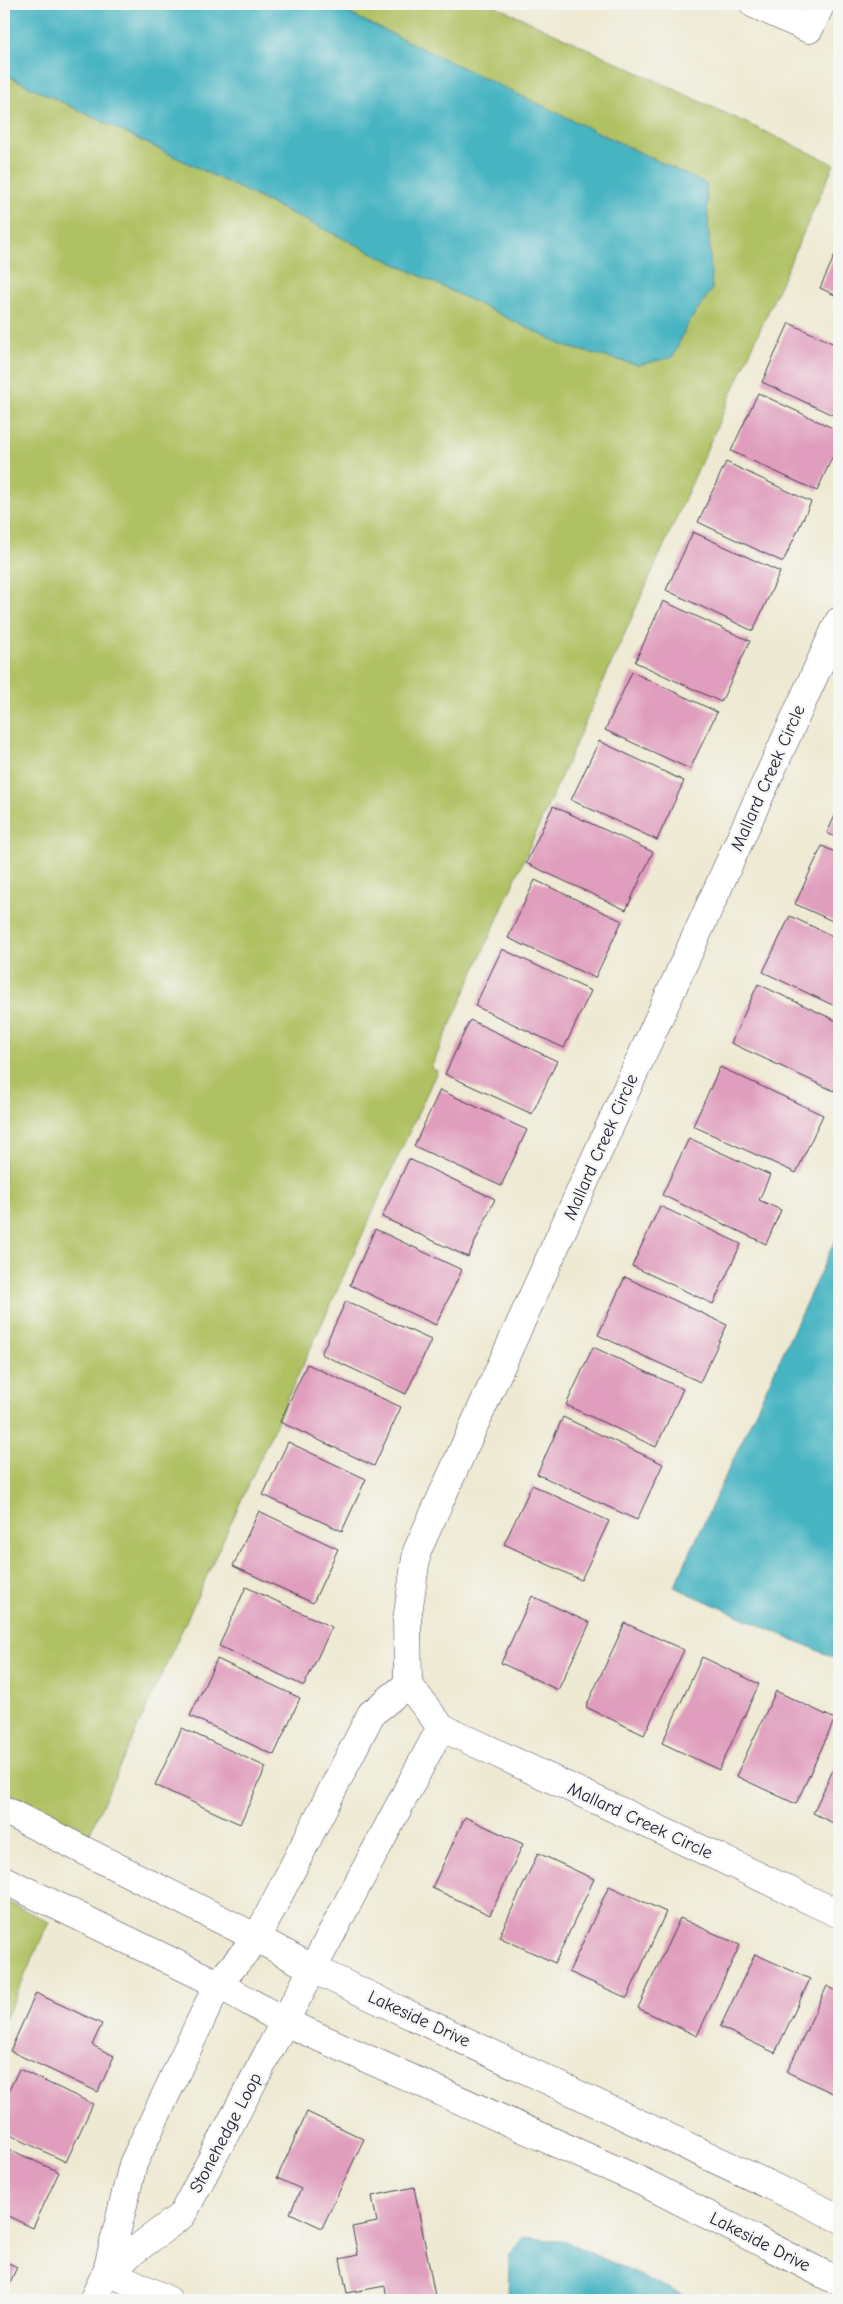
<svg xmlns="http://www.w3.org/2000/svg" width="843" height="2304" font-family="'Comic Neue',sans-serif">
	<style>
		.green { fill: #b0c163; stroke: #69724f }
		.water { fill: #47b4c2; stroke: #346b7e }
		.building { fill: #e09dbd }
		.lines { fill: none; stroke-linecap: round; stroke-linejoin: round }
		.minor-casing { stroke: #414052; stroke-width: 29 }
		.minor { stroke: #fff; stroke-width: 28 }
		.labels { text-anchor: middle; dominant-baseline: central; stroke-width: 4.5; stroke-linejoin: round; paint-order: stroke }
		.street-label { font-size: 18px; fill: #22223b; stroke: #f6f6f2 }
	</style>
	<rect width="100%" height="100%" fill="#f6f6f2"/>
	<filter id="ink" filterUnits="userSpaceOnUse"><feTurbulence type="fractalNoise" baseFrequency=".02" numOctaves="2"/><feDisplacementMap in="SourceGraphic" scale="10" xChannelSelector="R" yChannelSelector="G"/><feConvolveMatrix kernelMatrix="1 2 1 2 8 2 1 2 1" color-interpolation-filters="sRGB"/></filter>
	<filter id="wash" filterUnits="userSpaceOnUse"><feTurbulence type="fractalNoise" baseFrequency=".0096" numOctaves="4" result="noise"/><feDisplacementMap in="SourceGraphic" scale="20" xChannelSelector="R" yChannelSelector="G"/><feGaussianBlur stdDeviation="1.12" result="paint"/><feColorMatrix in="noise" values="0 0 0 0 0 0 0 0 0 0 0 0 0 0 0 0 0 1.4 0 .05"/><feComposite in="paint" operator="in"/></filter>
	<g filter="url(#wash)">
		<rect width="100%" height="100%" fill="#eee9d2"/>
		<path class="green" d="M329 4H492L834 164 431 1068 437 1071 89 1834 4 1790V74L567 347 638 365 673 357 687 325 712 289 706 184Z
			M4 1900 49 1922 4 2022Z"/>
		<path class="water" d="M4 4H329L706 184 712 289 687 325 673 357 638 365 567 347 4 74Z
			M839 1232V1660L674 1587Z
			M523 2237 567 2242 694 2300H508L509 2256Z"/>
		<g id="blocks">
			<path class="building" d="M839 246V297L820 288Z
				M789 323 839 346V418L762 382Z
				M758 393 839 431V442L817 491 731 451Z
				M726 462 811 502 783 562 698 522Z
				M693 532 780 572 753 631 666 590Z
				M663 601 750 641 721 702 635 662Z
				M632 672 717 712 690 769 605 730Z
				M599 741 684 781 657 840 571 800Z
				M553 806 653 852 626 910 526 863Z
				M839 807V839L827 833Z
				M822 846 839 854V924L795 904Z
				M535 880 622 921 595 978 508 938Z
				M790 916 839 939V1008L763 972Z
				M502 949 591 991 564 1048 475 1006Z
				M758 984 839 1022V1079L834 1091 731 1043Z
				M470 1020 557 1061 532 1114 445 1074Z
				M720 1067 823 1115 796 1173 693 1126Z
				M440 1090 527 1130 501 1186 414 1146Z
				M689 1138 770 1175 759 1200 781 1210 766 1244 662 1195Z
				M409 1159 495 1199 468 1257 382 1217Z
				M660 1206 741 1244 713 1304 632 1266Z
				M375 1229 462 1270 436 1325 350 1285Z
				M625 1277 727 1325 700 1382 598 1335Z
				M346 1301 431 1340 406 1394 321 1354Z
				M593 1347 683 1389 656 1447 566 1405Z
				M307 1364 401 1407 374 1466 280 1422Z
				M563 1417 663 1464 637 1520 537 1474Z
				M288 1442 366 1479 342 1531 263 1495Z
				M532 1485 609 1521 581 1580 504 1544Z
				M259 1511 338 1549 313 1603 233 1566Z
				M246 1587 332 1627 304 1686 219 1646Z
				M532 1596 590 1623 558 1690 501 1663Z
				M625 1623 684 1650 644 1735 586 1707Z
				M702 1657 759 1684 719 1770 662 1743Z
				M217 1659 300 1698 274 1755 190 1716Z
				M776 1691 835 1719 796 1804 736 1776Z
				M182 1728 266 1767 240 1824 155 1785Z
				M839 1757V1826L813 1813Z
				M465 1817 523 1844 490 1915 432 1888Z
				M538 1853 594 1879 555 1963 499 1937Z
				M609 1886 666 1912 627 1998 569 1972Z
				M680 1918 740 1945 697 2036 638 2008Z
				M755 1954 810 1979 775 2053 720 2027Z
				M827 1986 839 1992V2096L787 2072Z
				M36 1993 102 2024 92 2045 114 2056 98 2092 10 2051Z
				M19 2069 93 2104 66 2162 4 2132V2101Z
				M307 2112 364 2139 322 2228 290 2213 301 2189 277 2178Z
				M4 2147 59 2172 33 2228 4 2214Z
				M414 2187 435 2296 414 2300H387L385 2286 347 2293 340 2259 358 2255 352 2227 377 2222 372 2196Z
				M4 2261 17 2267 4 2296Z"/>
		</g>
	</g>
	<g filter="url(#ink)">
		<use href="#blocks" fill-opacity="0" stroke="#414052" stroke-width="1"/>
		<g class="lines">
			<defs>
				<path id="minor" d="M754 4 809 29 821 4
					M839 621 417 1551 407 1620 408 1684 441 1727 839 1914
					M4 1810 257 1938 313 1969 839 2218
					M4 1880 218 1984 285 2022 643 2182 839 2282
					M107 2271 182 2215 441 1727
					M107 2271 168 2300
					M93 2300 107 2271 133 2164 218 1984 257 1938 371 1714 408 1684"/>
			</defs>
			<use href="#minor" class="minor-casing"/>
			<use href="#minor" class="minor"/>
		</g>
	</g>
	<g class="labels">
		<g class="street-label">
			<text transform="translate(768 778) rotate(-66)">Mallard Creek Circle</text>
			<text transform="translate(601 1147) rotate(-66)">Mallard Creek Circle</text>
			<text transform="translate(640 1821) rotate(25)">Mallard Creek Circle</text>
			<text transform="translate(419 2019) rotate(25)">Lakeside Drive</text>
			<text transform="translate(226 2133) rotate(-62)">Stonehedge Loop</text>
			<text transform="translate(760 2242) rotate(27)">Lakeside Drive</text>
		</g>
	</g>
	<rect width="843" height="2304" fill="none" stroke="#f6f6f2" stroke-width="20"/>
</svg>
